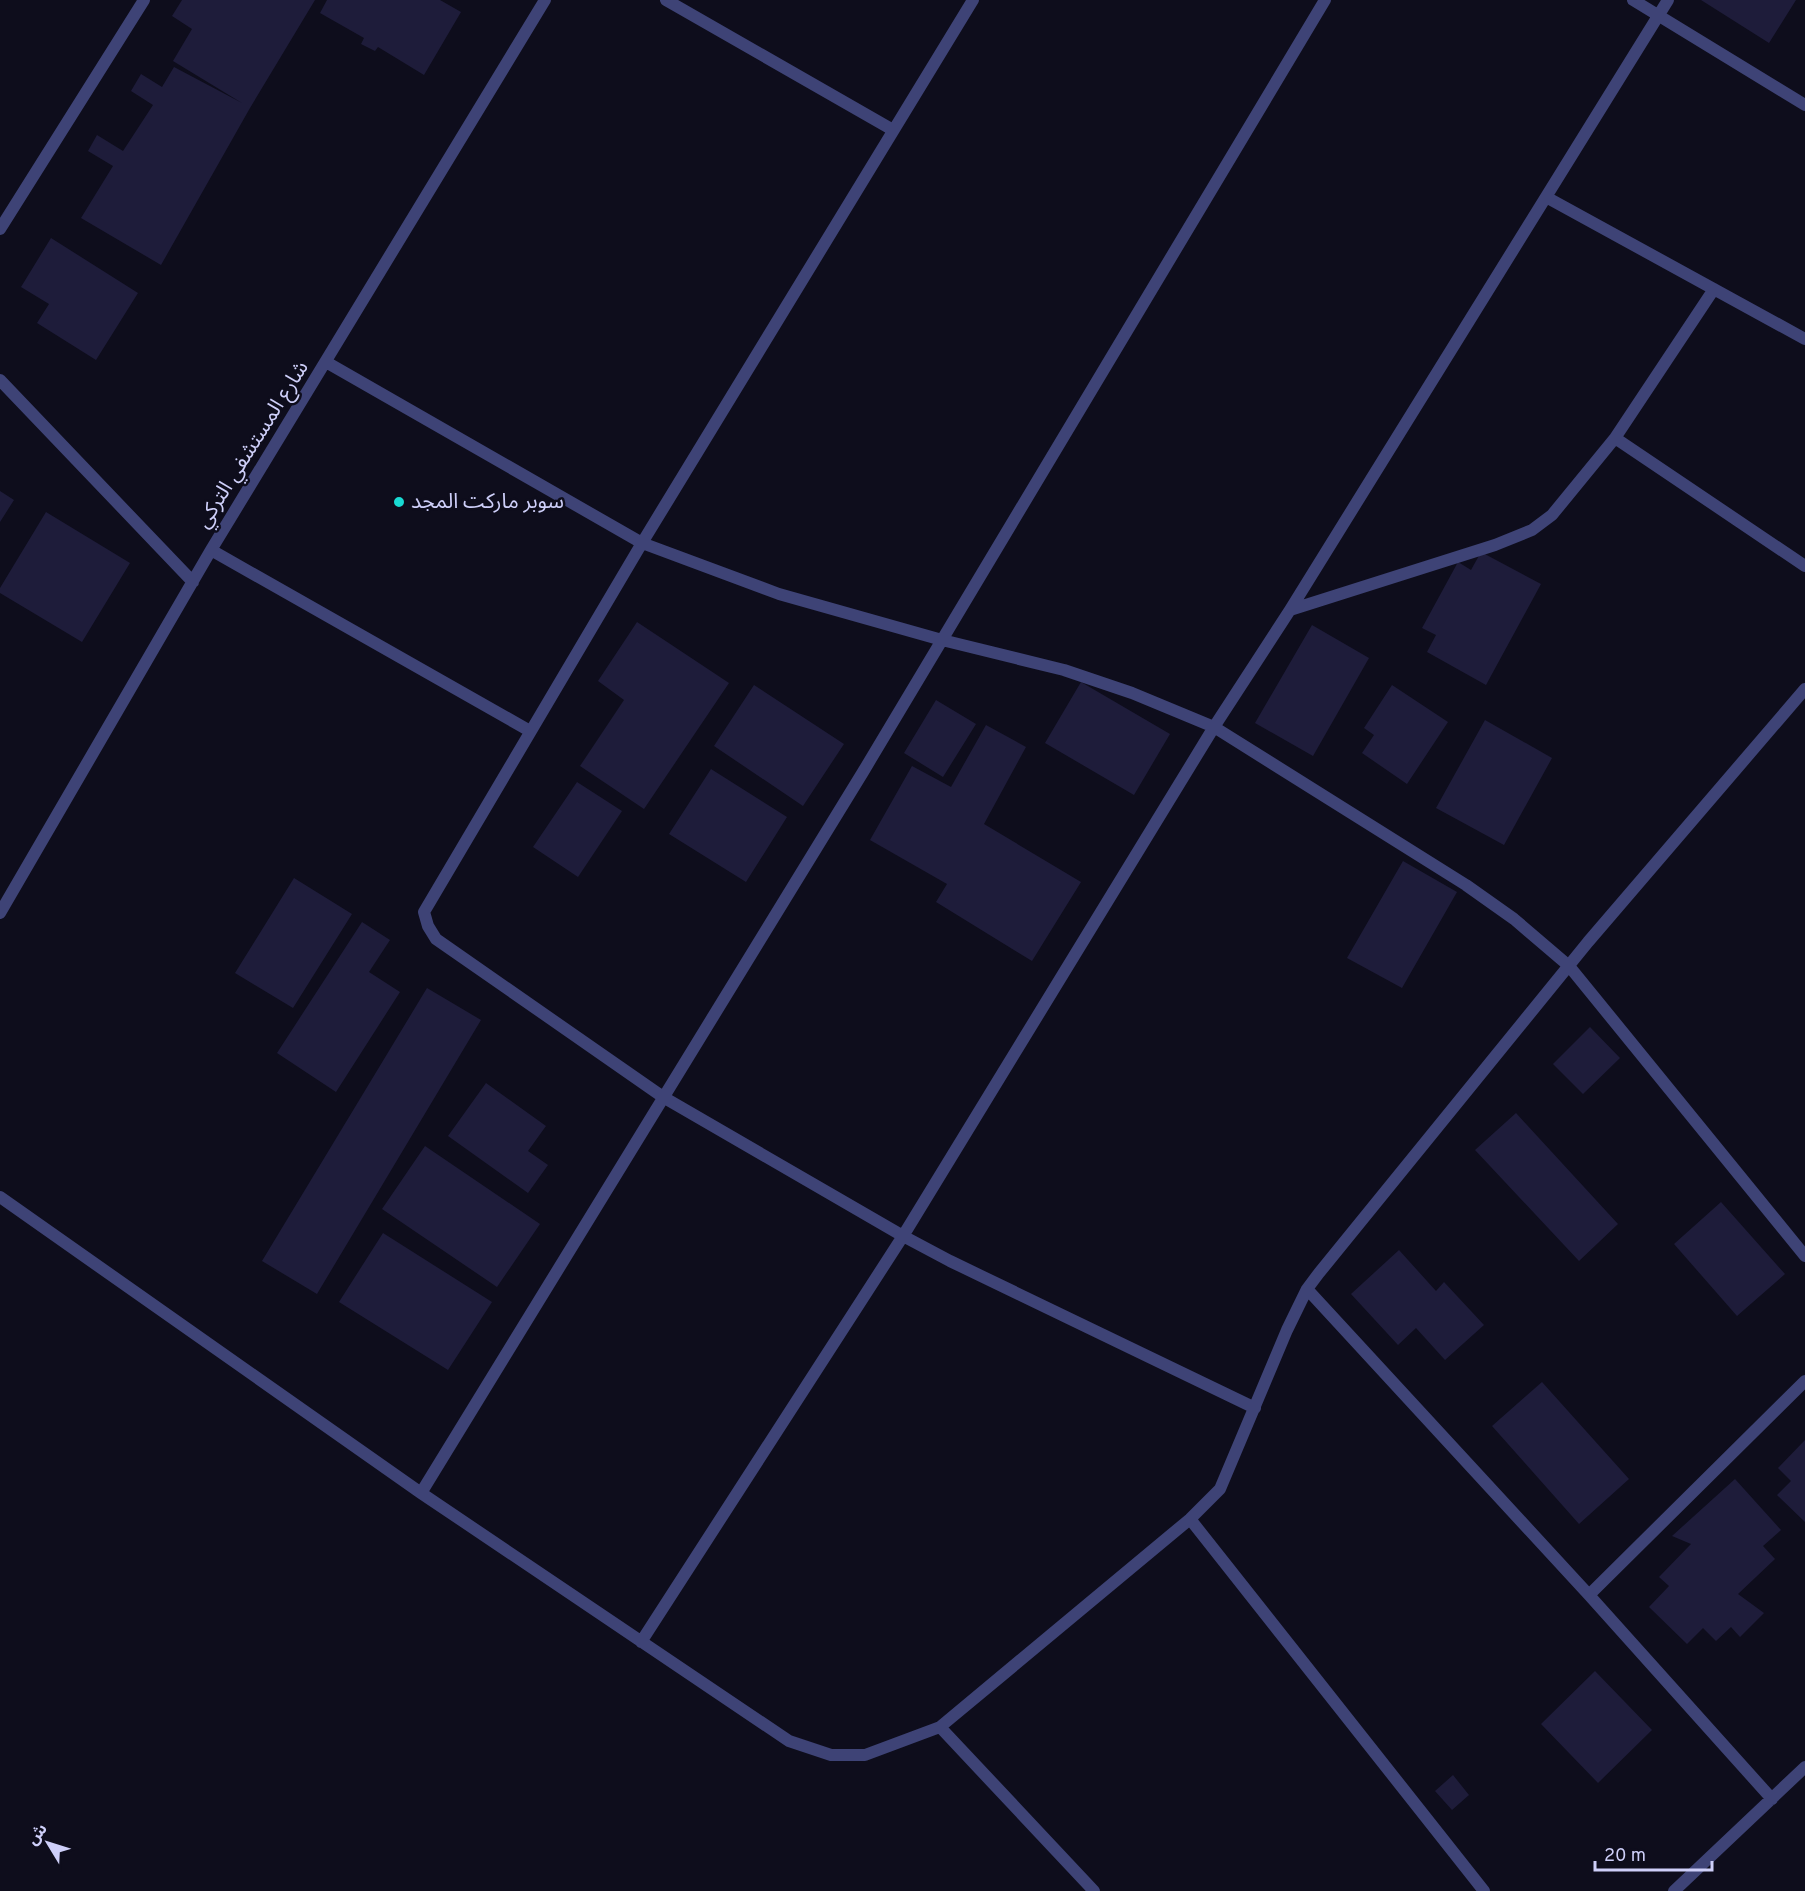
<svg xmlns="http://www.w3.org/2000/svg" width="1805" height="1891" font-family="Overpass,'Noto Sans Arabic',sans-serif">
	<style>
		.building { fill: #1e1c3a }
		.lines { fill: none; stroke-linecap: round; stroke-linejoin: round }
		.minor { stroke: #3e4376; stroke-width: 12 }
		.poi-dot { fill: #19dad3; stroke: #0e0d1c; stroke-width: 2 }
		.labels { text-anchor: middle; dominant-baseline: central; stroke-width: 5; stroke-linejoin: round; paint-order: stroke }
		.street-label { font-size: 21px; fill: #cecff9; stroke: #0e0d1c }
		.poi-label { font-size: 21px; fill: #cecff9; stroke: #0e0d1c; text-anchor: start }
	</style>
	<rect width="100%" height="100%" fill="#0e0d1c"/>
	<path class="building" d="M182 0H315L250 108 161 265 81 218 113 166 88 151 97 135 123 151 153 105 131 91 141 74 162 87 174 67 242 103 173 61 192 29 172 16Z
		M327 0H440L461 12 424 75 378 47 375 51 361 44 364 38 320 13Z
		M1701 0H1796L1769 43Z
		M51 238 138 293 96 360 37 323 49 304 21 287Z
		M0 491 14 500 0 522Z
		M46 512 130 563 82 642 0 593V588Z
		M1481 552 1541 584 1486 685 1427 652 1436 635 1422 628 1458 562 1471 570Z
		M637 622 729 683 644 809 580 766 624 700 598 681Z
		M1312 625 1369 658 1313 756 1255 723Z
		M1081 682 1170 734 1134 795 1045 743Z
		M754 685 844 744 803 806 714 746Z
		M1392 685 1448 722 1407 784 1362 753 1374 735 1364 728Z
		M936 700 976 724 943 777 904 753Z
		M1485 720 1552 758 1504 845 1436 808Z
		M986 725 1026 747 984 824 1081 882 1032 961 936 902 947 884 870 840 912 766 951 787Z
		M711 769 787 817 746 882 669 834Z
		M577 782 622 811 578 877 533 847Z
		M1403 861 1457 892 1402 988 1347 958Z
		M294 878 352 914 293 1008 235 973Z
		M362 922 390 940 369 972 400 992 336 1092 277 1053Z
		M427 988 481 1020 317 1294 262 1261Z
		M1590 1027 1620 1058 1583 1094 1553 1064Z
		M486 1083 546 1126 528 1151 548 1165 528 1193 448 1136Z
		M1516 1113 1618 1224 1579 1261 1475 1150Z
		M425 1146 540 1224 497 1287 382 1209Z
		M1721 1202 1785 1274 1737 1316 1674 1244Z
		M383 1233 492 1302 448 1370 339 1302Z
		M1399 1250 1436 1291 1444 1282 1484 1325 1445 1360 1416 1328 1398 1345 1351 1294Z
		M1542 1382 1629 1479 1579 1524 1492 1426Z
		M1805 1440V1522L1777 1495 1791 1481 1778 1468Z
		M1735 1479 1781 1530 1763 1546 1775 1559 1738 1594 1764 1613 1740 1637 1731 1627 1716 1641 1703 1628 1687 1644 1649 1607 1669 1586 1659 1577 1691 1544 1672 1536Z
		M1595 1671 1652 1730 1598 1783 1541 1724Z
		M1453 1775 1469 1795 1452 1810 1435 1791Z"/>
	<g class="lines">
		<path class="minor" d="M666 0 893 130
			M973 0 642 543 424 912 428 926 436 939 663 1097 903 1236 950 1261 1255 1408
			M1633 0 1805 105
			M1546 197 1805 339
			M0 229 144 0
			M326 362 642 543 779 594 942 640 1064 670 1132 693 1214 727 1466 885 1514 919 1569 966 1805 1256
			M0 380 193 582
			M1615 438 1805 566
			M211 550 530 731
			M1290 610 1495 545 1532 530 1552 515 1615 438 1714 289
			M0 913 211 550 545 0
			M0 1197 421 1493 789 1741 831 1755H865L940 1727 1190 1519 1220 1489 1287 1330 1307 1289 1319 1273 1588 942 1805 689
			M1307 1289 1589 1595 1772 1799
			M421 1493 863 772 1325 0
			M1190 1519 1484 1891
			M1589 1595 1805 1381
			M641 1642 903 1236 1214 727 1290 610 1668 0
			M940 1727 1094 1891
			M1674 1891 1805 1767"/>
	</g>
	<circle class="poi-dot" cx="399" cy="502" r="6"/>
	<g class="labels">
		<g class="street-label">
			<text transform="translate(253 445) rotate(-58)">شارع المستشفي التركي</text>
		</g>
		<g class="poi-label">
			<text x="411" y="502">سوبر ماركت المجد</text>
		</g>
	</g>
	<g transform="translate(48 1843) rotate(308)" stroke="#0e0d1c" stroke-width="4.5" paint-order="stroke">
	<path d="M0-4.5L10 22L0 15L-10 22Z" fill="#cecff9"/>
	<text y="-9" font-size="16" font-weight="bold" text-anchor="middle" fill="#cecff9">ش</text>
	</g>
	<path d="M1595 1861v9h117v-9" fill="none" stroke="#cecff9" stroke-width="3"/>
	<text x="1604" y="1861" font-size="18" fill="#cecff9" stroke="#0e0d1c" stroke-width="4.5" paint-order="stroke">20 m</text>
</svg>
